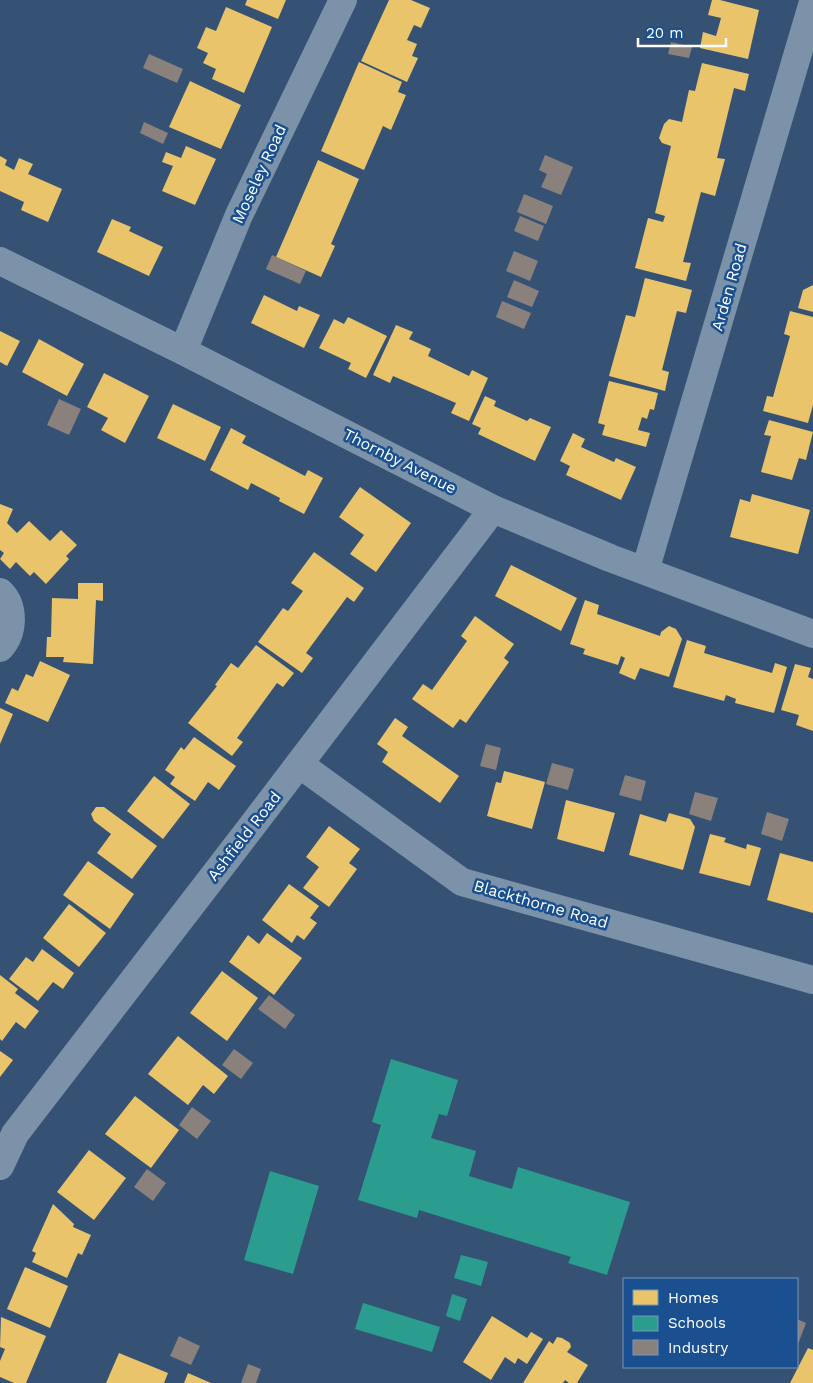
<svg xmlns="http://www.w3.org/2000/svg" width="813" height="1383" font-family="'Work Sans',sans-serif">
	<style>
		.homes { fill: #e9c46a }
		.schools { fill: #2a9d8f }
		.industry { fill: #8a817c }
		.lines { fill: none; stroke-linecap: round; stroke-linejoin: round }
		.street { stroke: #7c92a8; stroke-width: 28 }
		.labels { text-anchor: middle; dominant-baseline: central; stroke-width: 5; stroke-linejoin: round; paint-order: stroke }
		.street-label { font-size: 16px; fill: #fff; stroke: #1a5090 }
	</style>
	<rect width="100%" height="100%" fill="#355275"/>
	<path class="homes" d="M247 0H286L278 19 245 5Z
		M389 0H411L430 8 421 28 414 25 407 40 417 44 412 56 418 58 407 82 361 61Z
		M712 0H720L759 10 748 59 700 48 703 32 716 36 718 29 721 18 708 15Z
		M226 7 272 27 244 93 212 79 216 69 203 63 208 53 197 48 206 27 216 31Z
		M359 62 402 82 398 92 406 95 391 130 383 126 364 170 321 151Z
		M702 63 749 74 745 91 734 88 717 158 725 159 715 196 701 192 683 262 691 263 686 281 635 268 648 218 663 222 665 216 655 213 671 146 662 143 659 138 664 124 669 119 682 122 689 90 695 91Z
		M190 81 241 105 221 149 169 127Z
		M186 146 216 159 195 205 162 191 173 166 162 162 166 152 181 158Z
		M0 156 7 160 5 165 14 170 19 158 33 164 28 174 62 189 48 222 21 210 24 202 0 191Z
		M318 160 359 179 331 244 335 246 321 277 276 257Z
		M112 219 131 227 129 231 163 247 149 276 97 252Z
		M645 278 692 290 686 313 677 311 662 370 669 372 665 391 609 376 626 315 635 317Z
		M813 285V312L798 308 803 290Z
		M264 295 297 311 299 306 320 315 304 348 251 323Z
		M790 311 813 317V405L808 423 763 411 767 396 773 397 790 336 784 334Z
		M348 317 387 336 366 378 348 369 351 363 319 348 334 319 344 324Z
		M396 325 413 332 409 339 431 349 428 356 469 376 472 370 488 378 469 421 451 413 456 403 393 376 390 383 373 375Z
		M0 331 20 341 7 366 0 362Z
		M39 339 84 364 67 396 22 372Z
		M104 373 149 396 125 443 101 430 108 418 87 407Z
		M609 381 658 393 654 410 650 409 647 419 642 417 638 430 650 433 646 447 602 435 605 425 598 423Z
		M485 396 496 401 494 406 527 421 530 418 551 427 535 461 478 434 481 428 472 424Z
		M173 404 221 427 205 461 157 438Z
		M769 420 813 432 806 460 799 458 792 480 761 472 771 436 764 435Z
		M231 428 246 436 242 443 305 476 308 470 323 478 304 514 279 501 280 498 251 483 248 490 210 470Z
		M573 433 585 439 581 447 614 462 616 458 636 467 621 500 566 475 570 466 560 461Z
		M360 487 411 523 376 572 350 554 364 535 339 517Z
		M752 494 810 510 798 554 730 537 740 499 750 502Z
		M0 504 13 509 7 523 17 533 29 521 50 541 61 530 77 545 66 556 69 559 46 584 34 572 30 576 16 562 10 569 0 559 4 553 0 550Z
		M314 552 364 588 354 602 347 597 306 653 313 658 302 673 258 642 283 608 288 611 303 591 291 583Z
		M511 565 577 598 561 631 495 596Z
		M78 583H103V601L96 600 93 664 63 662 64 657H46L47 637H51L52 598 78 599Z
		M585 600 599 605 597 614 660 636 661 632 669 626 676 629 682 639 669 677 640 668 635 680 619 673 625 658 621 656 618 665 583 654 585 649 570 644Z
		M475 616 514 644 504 658 509 662 466 723 460 719 453 728 412 699 423 684 432 690 467 641 461 636Z
		M687 640 706 646 704 653 772 673 775 663 787 667 774 713 735 703 736 699 726 695 724 701 673 687Z
		M256 645 294 673 283 687 277 683 237 738 243 742 232 756 188 723 217 686 215 685 231 663 238 668Z
		M40 661 70 675 48 722 5 703 12 688 18 691 26 674 33 677Z
		M795 664 811 668 808 677 813 679V731L796 725 799 715 781 710Z
		M0 708 13 714 0 744Z
		M395 718 408 727 402 736 459 776 440 803 382 762 388 752 377 744Z
		M194 737 236 766 219 790 208 782 195 801 170 784 175 777 165 770 181 747 184 750Z
		M504 771 545 782 532 829 487 816 496 782 501 783Z
		M154 776 190 804 163 839 127 811Z
		M566 800 615 813 604 852 557 839Z
		M96 807H104L157 846 132 879 97 853 111 834 94 821 91 814Z
		M669 813 690 819 695 827 683 870 629 855 640 814 666 822Z
		M329 826 360 849 349 863 357 869 329 907 303 888 319 867 306 857Z
		M710 834 726 838 724 842 746 849 747 844 761 848 750 886 699 873Z
		M780 853 813 862V913L767 900Z
		M88 861 134 894 110 929 63 895Z
		M289 884 319 906 310 918 317 923 304 940 297 935 292 943 262 920Z
		M69 904 106 933 79 967 43 938Z
		M267 933 302 958 274 995 229 962 248 935 259 944Z
		M42 949 74 973 63 989 53 982 38 1001 9 979 26 957 33 962Z
		M222 971 258 998 227 1041 190 1013Z
		M0 975 18 989 15 993 39 1011 25 1029 16 1022 2 1041 0 1039Z
		M178 1036 228 1076 214 1094 203 1085 188 1105 148 1074Z
		M0 1051 13 1060 0 1077Z
		M135 1096 179 1130 151 1168 105 1134Z
		M89 1150 126 1178 94 1220 57 1192Z
		M53 1204 74 1224 73 1227 91 1235 82 1255 78 1253 67 1278 32 1262 36 1253 32 1251Z
		M25 1267 68 1286 50 1328 7 1309Z
		M492 1316 527 1338 531 1332 543 1339 527 1364 518 1358 515 1364 505 1357 491 1380 463 1362Z
		M1 1317 46 1336 26 1383H14L0 1377V1361L5 1349 0 1347Z
		M557 1337 562 1338 570 1343 571 1347 567 1352 588 1365 577 1383H569L565 1380 563 1383H523L549 1341 553 1344Z
		M808 1348 813 1350V1383H790Z
		M119 1353 168 1373 164 1383H106Z
		M188 1373 211 1383H184Z"/>
	<path class="schools" d="M391 1059 458 1080 447 1116 439 1114 431 1138 476 1151 469 1176 512 1189 518 1167 630 1202 607 1275 568 1263 571 1257 419 1210 417 1218 358 1200 381 1125 372 1122Z
		M270 1171 319 1186 293 1274 244 1260Z
		M461 1255 488 1262 481 1286 454 1278Z
		M452 1294 467 1299 460 1321 446 1316Z
		M363 1303 440 1327 432 1352 355 1329Z"/>
	<path class="industry" d="M671 42 692 47 689 58 668 54Z
		M149 54 183 69 177 83 143 68Z
		M144 122 168 133 163 144 140 133Z
		M545 155 573 167 561 195 541 187 547 174 539 170Z
		M524 194 553 206 546 224 517 212Z
		M520 216 544 226 538 241 514 231Z
		M514 251 538 261 530 281 506 271Z
		M272 255 306 271 300 284 266 269Z
		M514 280 539 291 532 307 507 297Z
		M502 301 531 313 524 329 496 317Z
		M59 399 81 409 69 435 47 425Z
		M486 744 501 748 496 770 480 766Z
		M552 763 574 769 568 790 546 784Z
		M625 775 646 781 641 801 619 795Z
		M695 792 718 798 711 821 689 814Z
		M767 812 789 819 782 841 761 834Z
		M269 995 295 1015 285 1029 258 1009Z
		M234 1049 253 1063 241 1079 222 1065Z
		M192 1107 211 1121 197 1139 179 1125Z
		M147 1169 166 1183 153 1201 134 1187Z
		M797 1319 806 1323 797 1347Z
		M179 1336 200 1346 191 1365 170 1356Z
		M248 1364 261 1369 256 1383H241Z"/>
	<g class="lines">
		<path class="street" d="M0 261 183 351 493 509 610 558 813 634
			M183 351 239 215 343 0
			M645 571 813 2
			M0 592C15 606 14 633 0 648
			M299 764 462 882 813 980
			M0 1166 15 1134 255 822 493 509"/>
	</g>
	<g class="labels">
		<g class="street-label">
			<text transform="translate(259 174) rotate(-65)">Moseley Road</text>
			<text transform="translate(729 287) rotate(-74)">Arden Road</text>
			<text transform="translate(400 461) rotate(27)">Thornby Avenue</text>
			<text transform="translate(244 836) rotate(-52)">Ashfield Road</text>
			<text transform="translate(541 904) rotate(16)">Blackthorne Road</text>
		</g>
	</g>
	<rect x="623" y="1278" width="175" height="90" fill="#1a5090" stroke="#7696bc"/>
	<rect x="633" y="1290" width="25" height="15" fill="#e9c46a" stroke="#7696bc"/>
	<text x="668" y="1303" font-size="15" fill="#ffffff">Homes</text>
	<rect x="633" y="1316" width="25" height="15" fill="#2a9d8f" stroke="#7696bc"/>
	<text x="668" y="1328" font-size="15" fill="#ffffff">Schools</text>
	<rect x="633" y="1340" width="25" height="15" fill="#8a817c" stroke="#7696bc"/>
	<text x="668" y="1353" font-size="15" fill="#ffffff">Industry</text>
	<path d="M638 38v8h88v-8" fill="none" stroke="#ffffff" stroke-width="2.5"/>
	<text x="646" y="38" font-size="15" fill="#ffffff" stroke="#1a5090" stroke-width="4" paint-order="stroke">20 m</text>
</svg>
